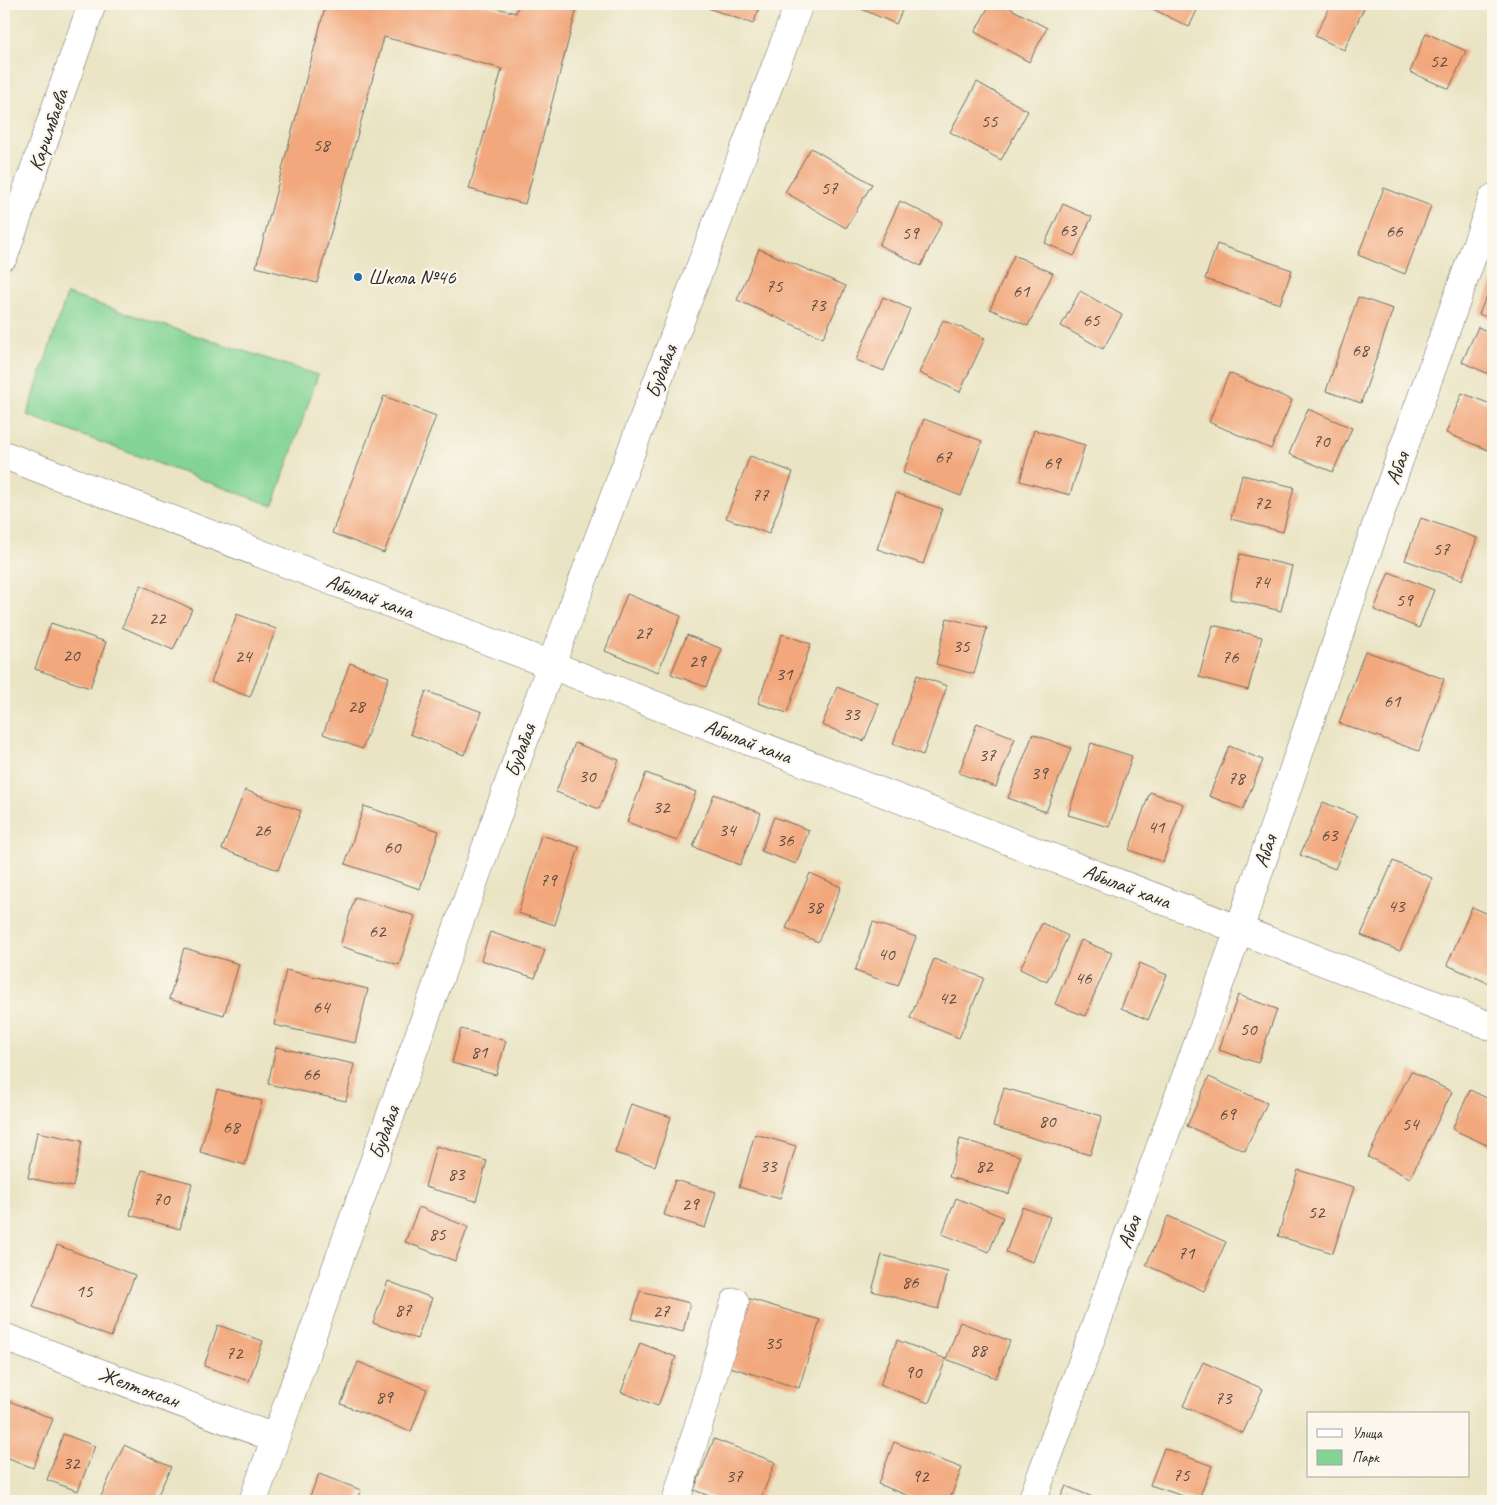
<svg xmlns="http://www.w3.org/2000/svg" width="1497" height="1505" font-family="Caveat,sans-serif">
	<style>
		.green { fill: #83d494; stroke: #578060 }
		.building { fill: #f2a77b }
		.lines { fill: none; stroke-linecap: round; stroke-linejoin: round }
		.minor-casing { stroke: #6e6c61; stroke-width: 29 }
		.major-casing { stroke: #6e6c61; stroke-width: 29 }
		.minor { stroke: #fff; stroke-width: 28 }
		.major { stroke: #fff; stroke-width: 28 }
		.poi-dot { fill: #1f6fb2; stroke: #fbf7ec; stroke-width: 2 }
		.labels { text-anchor: middle; dominant-baseline: central; stroke-width: 4.5; stroke-linejoin: round; paint-order: stroke }
		.number-label { font-size: 19px; fill: #5d4a3f }
		.street-label { font-size: 21px; fill: #2b2b2b; stroke: #fbf7ec }
		.poi-label { font-size: 21px; fill: #2b2b2b; stroke: #fbf7ec; text-anchor: start }
	</style>
	<rect width="100%" height="100%" fill="#fbf7ec"/>
	<filter id="ink" filterUnits="userSpaceOnUse"><feTurbulence type="fractalNoise" baseFrequency=".02" numOctaves="2"/><feDisplacementMap in="SourceGraphic" scale="10" xChannelSelector="R" yChannelSelector="G"/><feConvolveMatrix kernelMatrix="1 2 1 2 8 2 1 2 1" color-interpolation-filters="sRGB"/></filter>
	<filter id="wash" filterUnits="userSpaceOnUse"><feTurbulence type="fractalNoise" baseFrequency=".0096" numOctaves="4" result="noise"/><feDisplacementMap in="SourceGraphic" scale="20" xChannelSelector="R" yChannelSelector="G"/><feGaussianBlur stdDeviation="1.12" result="paint"/><feColorMatrix in="noise" values="0 0 0 0 0 0 0 0 0 0 0 0 0 0 0 0 0 1.4 0 .05"/><feComposite in="paint" operator="in"/></filter>
	<g filter="url(#wash)">
		<rect width="100%" height="100%" fill="#eae4c4"/>
		<path class="green" d="M67 294 318 375 273 506 27 415Z"/>
		<g id="blocks">
			<path class="building" d="M326 4H481L516 13 519 4H578L525 204 469 189 502 69 384 37 317 283 256 267Z
				M710 4H761L753 24 708 8Z
				M850 4H905L896 24Z
				M990 4H1002L1047 28 1029 62 975 32Z
				M1143 4H1200L1189 27Z
				M1331 4H1355L1364 8 1344 50 1315 36Z
				M1426 33 1466 51 1449 89 1410 72Z
				M977 82 1028 111 1001 160 950 132Z
				M811 148 872 184 846 228 785 192Z
				M1384 188 1431 206 1405 274 1358 255Z
				M900 201 942 222 921 266 879 245Z
				M1063 204 1092 217 1074 256 1045 243Z
				M1217 244 1292 270 1280 304 1205 279Z
				M759 249 846 286 823 338 737 300Z
				M1014 255 1053 273 1028 326 990 309Z
				M1493 281V320L1479 314Z
				M1080 291 1122 315 1103 349 1061 326Z
				M883 297 910 309 884 371 856 360Z
				M1358 297 1393 309 1361 403 1326 391Z
				M943 320 985 338 960 392 919 373Z
				M1478 327 1493 334V376L1462 362Z
				M1229 373 1292 400 1271 449 1209 422Z
				M1462 393 1493 405V452L1446 433Z
				M384 396 436 416 384 553 332 533Z
				M1308 409 1352 428 1333 472 1289 454Z
				M924 419 982 441 961 496 903 473Z
				M1034 430 1085 445 1070 495 1020 481Z
				M750 456 793 472 769 534 726 518Z
				M1242 475 1294 487 1283 532 1231 519Z
				M896 493 942 509 923 564 877 549Z
				M1421 518 1477 538 1462 580 1405 560Z
				M1240 554 1292 566 1281 611 1230 599Z
				M1389 572 1434 590 1419 628 1374 610Z
				M141 585 192 609 173 650 122 627Z
				M627 594 681 616 658 672 605 651Z
				M237 614 276 629 250 697 211 682Z
				M947 618 987 628 974 674 936 664Z
				M51 623 106 642 90 688 35 669Z
				M1213 625 1262 637 1248 690 1199 677Z
				M782 634 811 644 787 713 758 703Z
				M687 635 722 649 706 687 671 674Z
				M1365 651 1444 679 1419 751 1339 723Z
				M350 663 389 677 362 749 323 734Z
				M917 675 947 686 923 755 893 744Z
				M837 687 879 704 864 741 822 725Z
				M426 691 482 712 464 755 410 734Z
				M977 723 1015 738 996 787 959 773Z
				M1033 734 1071 748 1046 812 1008 798Z
				M575 743 619 760 599 809 556 792Z
				M1091 743 1132 756 1109 827 1068 815Z
				M1229 746 1263 760 1243 809 1209 796Z
				M646 773 696 792 677 841 627 822Z
				M245 790 301 811 278 870 222 849Z
				M1150 792 1183 804 1163 862 1129 850Z
				M714 794 761 813 740 865 693 847Z
				M1323 802 1357 816 1335 869 1300 855Z
				M364 806 439 831 420 889 345 864Z
				M774 817 809 830 796 864 761 851Z
				M541 835 579 847 555 925 518 913Z
				M1393 861 1432 878 1400 951 1361 935Z
				M810 873 841 887 818 942 786 928Z
				M355 897 415 916 399 965 340 946Z
				M1472 907 1493 916V985L1447 965Z
				M873 922 916 937 898 986 855 971Z
				M1042 923 1068 936 1047 982 1020 969Z
				M490 932 545 950 535 978 481 960Z
				M1081 940 1112 953 1085 1016 1055 1004Z
				M184 948 239 964 224 1015 169 999Z
				M934 959 984 978 959 1038 910 1018Z
				M1140 963 1167 975 1148 1020 1121 1008Z
				M286 970 368 989 355 1043 274 1025Z
				M1238 995 1277 1009 1258 1063 1219 1050Z
				M461 1029 506 1041 496 1075 452 1063Z
				M276 1047 354 1064 346 1101 268 1084Z
				M1411 1071 1452 1092 1410 1178 1368 1157Z
				M1209 1077 1267 1103 1245 1151 1187 1126Z
				M1004 1088 1102 1116 1090 1155 993 1126Z
				M217 1089 262 1101 245 1165 200 1152Z
				M1470 1090 1493 1101V1148L1452 1129Z
				M631 1104 671 1117 655 1166 615 1153Z
				M37 1132 82 1141 73 1187 28 1178Z
				M755 1134 796 1146 780 1199 739 1187Z
				M960 1139 1020 1156 1009 1194 949 1177Z
				M436 1146 487 1161 476 1201 425 1187Z
				M142 1170 192 1183 180 1229 130 1215Z
				M1298 1170 1354 1187 1333 1253 1278 1236Z
				M675 1180 716 1192 705 1228 664 1215Z
				M956 1198 1003 1217 989 1252 942 1234Z
				M419 1207 468 1227 455 1261 405 1242Z
				M1022 1207 1050 1217 1033 1262 1006 1252Z
				M1168 1216 1226 1242 1204 1291 1146 1265Z
				M57 1245 135 1275 111 1337 33 1307Z
				M882 1255 948 1272 938 1309 872 1291Z
				M388 1281 432 1298 417 1339 373 1323Z
				M640 1291 690 1303 683 1332 632 1319Z
				M747 1298 820 1320 799 1388 726 1366Z
				M960 1322 1010 1341 996 1378 946 1359Z
				M218 1325 263 1341 249 1381 204 1366Z
				M897 1340 946 1359 929 1403 880 1385Z
				M640 1343 676 1357 658 1406 621 1392Z
				M358 1362 427 1389 411 1432 341 1404Z
				M1203 1362 1263 1389 1243 1433 1183 1406Z
				M9 1401 53 1419 33 1468 4 1456V1414Z
				M63 1434 95 1446 78 1491 47 1480Z
				M714 1439 775 1462 760 1501H722L694 1490Z
				M894 1442 962 1468 949 1501H922L878 1484Z
				M124 1445 171 1467 155 1501H99Z
				M1164 1448 1212 1466 1198 1501 1150 1485Z
				M319 1474 361 1490 356 1501H308Z
				M1066 1486 1102 1501H1059Z"/>
		</g>
	</g>
	<g filter="url(#ink)">
		<use href="#blocks" fill-opacity="0" stroke="#6e6c61" stroke-width="1"/>
		<g class="lines">
			<defs>
				<path id="minor" d="M4 256 92 4
					M4 1337 275 1438
					M253 1501 551 665 799 4
					M676 1501 735 1302
					M1032 1501 1239 930 1381 511 1493 198"/>
				<path id="major" d="M4 455 1493 1027"/>
			</defs>
			<use href="#minor" class="minor-casing"/>
			<use href="#major" class="major-casing"/>
			<use href="#minor" class="minor"/>
			<use href="#major" class="major"/>
		</g>
	</g>
	<circle class="poi-dot" cx="358" cy="277" r="5"/>
	<g class="labels">
		<g class="number-label">
			<text x="1438" y="61">52</text>
			<text x="989" y="121">55</text>
			<text x="321" y="145">58</text>
			<text x="829" y="188">57</text>
			<text x="1068" y="230">63</text>
			<text x="1394" y="231">66</text>
			<text x="910" y="233">59</text>
			<text x="774" y="286">75</text>
			<text x="1021" y="291">61</text>
			<text x="817" y="305">73</text>
			<text x="1091" y="320">65</text>
			<text x="1360" y="350">68</text>
			<text x="1321" y="441">70</text>
			<text x="943" y="457">67</text>
			<text x="1052" y="463">69</text>
			<text x="760" y="495">77</text>
			<text x="1262" y="503">72</text>
			<text x="1441" y="549">57</text>
			<text x="1261" y="582">74</text>
			<text x="1404" y="600">59</text>
			<text x="157" y="618">22</text>
			<text x="643" y="633">27</text>
			<text x="961" y="646">35</text>
			<text x="71" y="655">20</text>
			<text x="243" y="656">24</text>
			<text x="1230" y="657">76</text>
			<text x="697" y="661">29</text>
			<text x="784" y="674">31</text>
			<text x="1392" y="701">61</text>
			<text x="356" y="706">28</text>
			<text x="851" y="714">33</text>
			<text x="987" y="755">37</text>
			<text x="1039" y="773">39</text>
			<text x="587" y="776">30</text>
			<text x="1236" y="778">78</text>
			<text x="661" y="807">32</text>
			<text x="1156" y="827">41</text>
			<text x="262" y="830">26</text>
			<text x="727" y="830">34</text>
			<text x="1329" y="835">63</text>
			<text x="785" y="840">36</text>
			<text x="392" y="847">60</text>
			<text x="548" y="880">79</text>
			<text x="1396" y="906">43</text>
			<text x="814" y="907">38</text>
			<text x="377" y="931">62</text>
			<text x="886" y="954">40</text>
			<text x="1083" y="978">46</text>
			<text x="947" y="998">42</text>
			<text x="321" y="1007">64</text>
			<text x="1248" y="1029">50</text>
			<text x="479" y="1052">81</text>
			<text x="311" y="1074">66</text>
			<text x="1227" y="1114">69</text>
			<text x="1047" y="1121">80</text>
			<text x="1410" y="1124">54</text>
			<text x="231" y="1127">68</text>
			<text x="768" y="1166">33</text>
			<text x="984" y="1166">82</text>
			<text x="456" y="1174">83</text>
			<text x="161" y="1199">70</text>
			<text x="690" y="1204">29</text>
			<text x="1316" y="1212">52</text>
			<text x="437" y="1234">85</text>
			<text x="1186" y="1253">71</text>
			<text x="910" y="1282">86</text>
			<text x="84" y="1291">15</text>
			<text x="403" y="1310">87</text>
			<text x="661" y="1311">27</text>
			<text x="773" y="1343">35</text>
			<text x="978" y="1350">88</text>
			<text x="234" y="1353">72</text>
			<text x="913" y="1372">90</text>
			<text x="384" y="1397">89</text>
			<text x="1223" y="1398">73</text>
			<text x="71" y="1463">32</text>
			<text x="1181" y="1475">75</text>
			<text x="734" y="1476">37</text>
			<text x="920" y="1476">92</text>
		</g>
		<g class="street-label">
			<text transform="translate(48 130) rotate(-71)">Каримбаева</text>
			<text transform="translate(661 371) rotate(-69)">Будабая</text>
			<text transform="translate(1397 468) rotate(-70)">Абая</text>
			<text transform="translate(370 596) rotate(21)">Абылай хана</text>
			<text transform="translate(748 741) rotate(21)">Абылай хана</text>
			<text transform="translate(520 750) rotate(-70)">Будабая</text>
			<text transform="translate(1265 851) rotate(-71)">Абая</text>
			<text transform="translate(1127 886) rotate(21)">Абылай хана</text>
			<text transform="translate(384 1132) rotate(-70)">Будабая</text>
			<text transform="translate(1129 1232) rotate(-70)">Абая</text>
			<text transform="translate(139 1387) rotate(20)">Желтоксан</text>
		</g>
		<g class="poi-label">
			<text x="368" y="277">Школа №46</text>
		</g>
	</g>
	<rect width="1497" height="1505" fill="none" stroke="#fbf7ec" stroke-width="20"/>
	<rect x="1307" y="1412" width="162" height="65" fill="#fbf7ec" stroke="#a8a59f"/>
	<rect x="1317" y="1429" width="25" height="8" fill="#ffffff" stroke="#a8a59f"/>
	<text x="1352" y="1438" font-size="15" fill="#2b2b2b">Улица</text>
	<rect x="1317" y="1450" width="25" height="15" fill="#83d494" stroke="#a8a59f"/>
	<text x="1352" y="1462" font-size="15" fill="#2b2b2b">Парк</text>
</svg>
